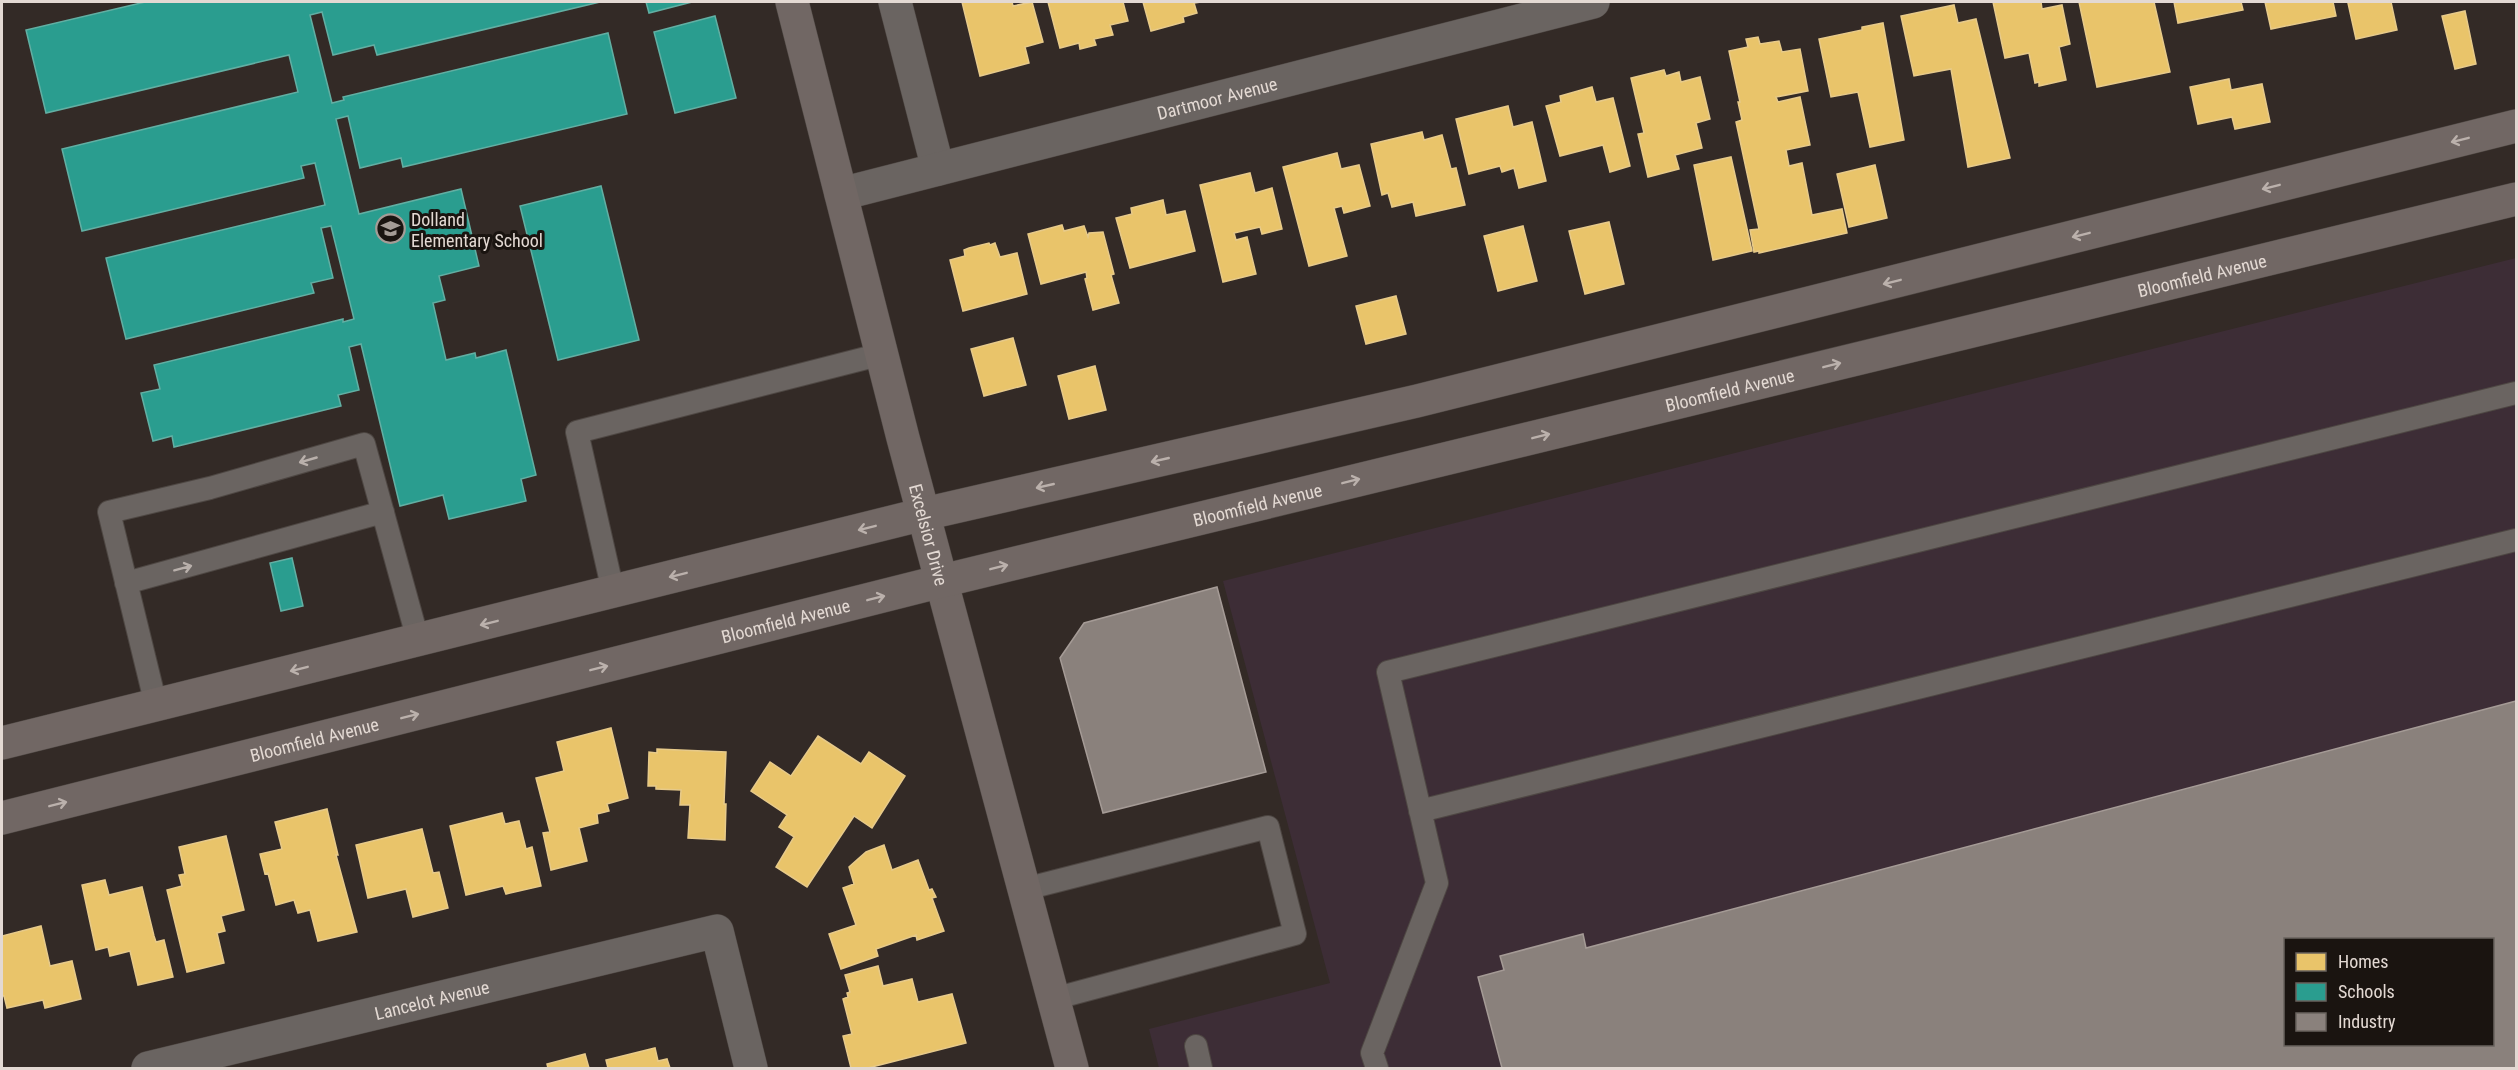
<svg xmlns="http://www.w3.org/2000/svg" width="2518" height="1070" font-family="'Roboto Condensed',sans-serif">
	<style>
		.industrial { fill: #3d2d36; fill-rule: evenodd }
		.homes { fill: #e9c46a; stroke: #e7ca8a; stroke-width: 1.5 }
		.schools { fill: #2a9d8f; stroke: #62afa3; stroke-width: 1.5 }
		.industry { fill: #8a817c; stroke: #a59b96; stroke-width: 1.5; fill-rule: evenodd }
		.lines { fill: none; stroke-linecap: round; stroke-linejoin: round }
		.service-casing { stroke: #4e4743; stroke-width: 24 }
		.minor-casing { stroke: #4e4743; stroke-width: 34 }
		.secondary-casing { stroke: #4e4743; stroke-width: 34 }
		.service { stroke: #6a6461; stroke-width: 22 }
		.minor { stroke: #6a6461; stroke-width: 33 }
		.secondary { stroke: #716764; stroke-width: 33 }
		.oneway { stroke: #bbb1ac }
		.oneway2 { stroke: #b9b0ab }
		.labels { text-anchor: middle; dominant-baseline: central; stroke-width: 6; stroke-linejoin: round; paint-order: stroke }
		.street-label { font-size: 18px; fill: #e3d9d3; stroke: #1a1410 }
		.poi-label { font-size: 18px; fill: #e3d9d3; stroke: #1a1410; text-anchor: start }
	</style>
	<rect width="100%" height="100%" fill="#332a26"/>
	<path class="industrial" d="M2516 258V1068H1159L1149 1029 1330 983 1223 581ZM2286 940H2492V1044H2286Z"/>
	<path class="homes" d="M962 2H1012L1013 6 1032 2 1043 42 1025 47 1029 63 980 76Z
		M1048 2H1123L1128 21 1110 25 1113 35 1094 39 1096 45 1080 49 1079 43 1060 48Z
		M1143 2H1201L1194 3 1197 13 1183 17 1184 22 1151 31Z
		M1993 2H2041L2042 9 2062 5 2070 44 2059 47 2066 80 2039 86V82L2035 83 2029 53 2005 58Z
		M2079 2H2154L2170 72 2097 87Z
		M2174 2H2241L2243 10 2178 23Z
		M2265 2H2333L2336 16 2271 29Z
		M2352 2H2391L2397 30 2356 39 2348 3Z
		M1954 5 1958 23 1976 19 2010 158 1968 167 1951 69 1914 76 1901 16Z
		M2465 11 2476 64 2455 69 2442 16Z
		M1883 23 1904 140 1870 147 1858 92 1831 97 1819 39 1862 30V27Z
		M1758 37 1760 44 1779 41 1782 52 1800 49 1808 91 1776 97 1778 102 1800 97 1810 145 1786 150 1789 166 1802 163 1812 215 1842 209 1847 233 1759 253V251L1754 252 1750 230 1759 229 1736 122 1742 120 1738 102H1740L1729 51 1748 47 1746 39Z
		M1664 70 1666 76 1679 72 1681 82 1700 77 1710 119 1696 123 1702 148 1675 155 1679 169 1648 177 1638 134 1644 133 1631 78Z
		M2229 79 2231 90 2262 84 2270 122 2235 129 2232 117 2198 124 2190 87Z
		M1592 87 1596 102 1613 98 1630 166 1610 172 1603 145 1560 156 1546 106 1561 102 1560 96Z
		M1508 106 1513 127 1532 122 1546 181 1519 188 1514 168 1502 172 1500 166 1469 174 1456 119Z
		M1422 132 1424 140 1442 135 1451 169 1456 168 1465 205 1416 216 1413 202 1392 207 1388 193 1382 195 1371 144Z
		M1337 153 1341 169 1359 165 1370 206 1344 213 1342 206 1334 208 1347 256 1309 266 1283 167Z
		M1731 157 1752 251 1713 260 1694 165Z
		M1875 165 1887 218 1849 227 1837 174Z
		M1250 173 1255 193 1272 188 1282 229 1262 234 1260 227 1234 233 1236 240 1247 237 1256 274 1223 282 1200 185Z
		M1163 200 1166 215 1185 211 1195 251 1130 268 1116 218 1132 214 1131 208Z
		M1609 222 1624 284 1585 294 1569 231Z
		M1062 225 1064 231 1084 226 1088 237 1089 233 1103 232 1114 274 1111 275 1119 303 1093 310 1085 279 1087 278 1086 272 1041 284 1028 234Z
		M1523 226 1537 281 1498 291 1484 236Z
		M989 243 990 245 995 243 1000 257 1017 253 1027 294 963 311 950 260 965 256 964 250 969 248Z
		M1396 296 1406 334 1366 344 1356 306Z
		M1013 338 1026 385 984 396 971 349Z
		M1095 366 1106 410 1069 419 1058 376Z
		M611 728 628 798 607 804 609 811 597 814 598 823 579 828 587 861 551 870 543 833 550 832 536 778 564 771 557 742Z
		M818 736 861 764 869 752 905 776 872 828 854 816 807 887 776 867 794 837 779 827 787 815 751 791 770 762 791 776Z
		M657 749 726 752 724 804H726L725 840 688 838 690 805H680L681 790 656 789V786H648L649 752 657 753Z
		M327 809 338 855H336L357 932 318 941 310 910 298 913 294 900 276 905 268 873 265 874 260 854 282 849 275 822Z
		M502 813 505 824 519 821 526 849 532 847 541 886 506 894 503 886 466 895 450 826Z
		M422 829 433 873 439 872 448 908 413 917 406 889 368 898 356 845Z
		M226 836 244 910 221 916 225 931 217 933 224 963 187 972 167 890 182 886 179 875 185 874 179 847Z
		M884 845 892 870 918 860 929 890 932 889 936 897 932 898 944 931 917 940 916 935 876 949 878 956 841 969 829 934 856 925 843 888 854 884 849 867 866 852Z
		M105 880 109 895 142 887 154 936 156 942 164 940 173 977 138 985 130 951 110 956 108 947 96 950 82 885Z
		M41 926 50 966 72 961 81 999 45 1008 43 1000 7 1008 4 996H2V936Z
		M878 966 883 986 912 979 918 1002 952 994 966 1043 868 1068H851L843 1036 852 1034 843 999 848 997 847 993 850 992 845 975Z
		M655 1048 658 1061 667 1059 670 1068H608L606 1060Z
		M585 1054 589 1068H548L547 1064Z"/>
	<path class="schools" d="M145 2H600L377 55 374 45 333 55 322 12 310 15 332 103 344 100 343 97 608 33 627 114 403 167 401 158 360 168 348 116 336 119 359 214 461 189 479 266 439 276 445 300 433 303 446 360 475 353 476 358 506 350 536 475 521 479 526 501 449 519 443 495 400 506 361 344 349 347 359 390 338 395 341 406 174 447 172 436 153 441 141 393 160 389 154 365 343 319V322L354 319 331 226 321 228 333 278 311 283 314 293 126 339 106 258 325 205 315 163 301 166 304 178 82 231 62 149 298 92 289 55 46 113 26 30Z
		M646 2H692L649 13Z
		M715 16 736 98 675 113 654 32Z
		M601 186 639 340 558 360 520 206Z
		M292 558 303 606 281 611 270 563Z"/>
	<path class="industry" d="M1217 587 1266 772 1103 813 1060 658 1084 623Z
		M2516 701V1068H1502L1478 977 1504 970 1500 956 1583 934 1586 948ZM2286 940H2492V1044H2286Z"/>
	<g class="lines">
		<defs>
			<path id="service" d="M126 583 383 512
				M613 591 577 432 882 354
				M156 705 109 512 210 488 364 444 418 640
				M1420 811 2516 540
				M1025 889 1268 827 1295 934 1053 999
				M1196 1046 1201 1068
				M1377 1068 1372 1053 1437 883 1388 672 2516 393"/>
			<g id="minor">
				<path d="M895 2 938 169"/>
				<path id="s1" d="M841 194 1593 2"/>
				<path id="s2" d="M148 1068 717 931 751 1068"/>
			</g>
			<g id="secondary">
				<path id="s3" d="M792 2 903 438 1072 1068"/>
				<path d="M2 743 924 514 1417 401 2516 126"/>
				<path id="s4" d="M2 818 942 581 2516 199"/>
			</g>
		</defs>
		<use href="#service" class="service-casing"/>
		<use href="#minor" class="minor-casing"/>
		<use href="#secondary" class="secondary-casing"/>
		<use href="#service" class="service"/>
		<use href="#minor" class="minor"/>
		<use href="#secondary" class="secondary"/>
	</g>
	<defs><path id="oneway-shaft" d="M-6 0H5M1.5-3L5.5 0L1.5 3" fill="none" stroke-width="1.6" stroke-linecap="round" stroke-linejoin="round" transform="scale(1.5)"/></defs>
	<g class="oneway">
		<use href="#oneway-shaft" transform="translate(2460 140) rotate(166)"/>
		<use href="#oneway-shaft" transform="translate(2271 187) rotate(166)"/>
		<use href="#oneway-shaft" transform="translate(2081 235) rotate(166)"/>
		<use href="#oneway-shaft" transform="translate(1892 282) rotate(166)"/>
		<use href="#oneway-shaft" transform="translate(1832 365) rotate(-14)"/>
		<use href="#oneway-shaft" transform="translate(1541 436) rotate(-14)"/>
		<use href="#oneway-shaft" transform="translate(1160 460) rotate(167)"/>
		<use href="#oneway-shaft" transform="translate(1351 481) rotate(-14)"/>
		<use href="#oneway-shaft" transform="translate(1045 486) rotate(167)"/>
		<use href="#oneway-shaft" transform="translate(867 528) rotate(166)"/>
		<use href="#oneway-shaft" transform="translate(999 567) rotate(-14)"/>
		<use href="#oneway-shaft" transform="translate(678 575) rotate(166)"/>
		<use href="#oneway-shaft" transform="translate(876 598) rotate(-14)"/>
		<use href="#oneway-shaft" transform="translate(489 623) rotate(166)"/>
		<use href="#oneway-shaft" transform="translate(599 668) rotate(-14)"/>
		<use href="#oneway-shaft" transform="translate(299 669) rotate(166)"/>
		<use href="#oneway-shaft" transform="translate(410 716) rotate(-14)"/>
		<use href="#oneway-shaft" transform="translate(58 804) rotate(-14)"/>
	</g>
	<g class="oneway2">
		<use href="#oneway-shaft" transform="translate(308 460) rotate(164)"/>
		<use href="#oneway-shaft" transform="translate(183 568) rotate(-15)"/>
	</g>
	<defs>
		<symbol id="school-ring" viewBox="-11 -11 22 22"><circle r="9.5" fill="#1a1410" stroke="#a59c96" stroke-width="1.5"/><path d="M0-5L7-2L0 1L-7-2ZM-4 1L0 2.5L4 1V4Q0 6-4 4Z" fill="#a59c96"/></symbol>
	</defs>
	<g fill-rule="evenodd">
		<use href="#school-ring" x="374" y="212" width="33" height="33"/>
	</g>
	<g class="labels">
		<g class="street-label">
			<text stroke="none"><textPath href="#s1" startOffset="388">Dartmoor Avenue</textPath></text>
			<text stroke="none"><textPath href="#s4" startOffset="2266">Bloomfield Avenue</textPath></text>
			<text stroke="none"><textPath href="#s4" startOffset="1780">Bloomfield Avenue</textPath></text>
			<text stroke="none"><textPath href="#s4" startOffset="1294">Bloomfield Avenue</textPath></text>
			<text stroke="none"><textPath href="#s3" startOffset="550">Excelsior Drive</textPath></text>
			<text stroke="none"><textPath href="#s4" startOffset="808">Bloomfield Avenue</textPath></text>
			<text stroke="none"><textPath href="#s4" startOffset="322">Bloomfield Avenue</textPath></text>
			<text stroke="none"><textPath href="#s2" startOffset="292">Lancelot Avenue</textPath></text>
		</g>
		<g class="poi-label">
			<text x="411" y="219">Dolland<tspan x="411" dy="21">Elementary School</tspan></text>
		</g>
	</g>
	<rect width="2518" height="1070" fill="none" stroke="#e3d9d3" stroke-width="6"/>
	<rect x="2284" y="938" width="210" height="108" fill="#1a1410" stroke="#6a635e" stroke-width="1.5"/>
	<rect x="2296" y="953" width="30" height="18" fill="#e9c46a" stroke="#6a635e" stroke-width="1.5"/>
	<text x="2338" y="968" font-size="18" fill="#e3d9d3">Homes</text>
	<rect x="2296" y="983" width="30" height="18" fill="#2a9d8f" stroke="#6a635e" stroke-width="1.5"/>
	<text x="2338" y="998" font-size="18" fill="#e3d9d3">Schools</text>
	<rect x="2296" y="1013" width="30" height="18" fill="#8a817c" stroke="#6a635e" stroke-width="1.5"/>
	<text x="2338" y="1028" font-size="18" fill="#e3d9d3">Industry</text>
</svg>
